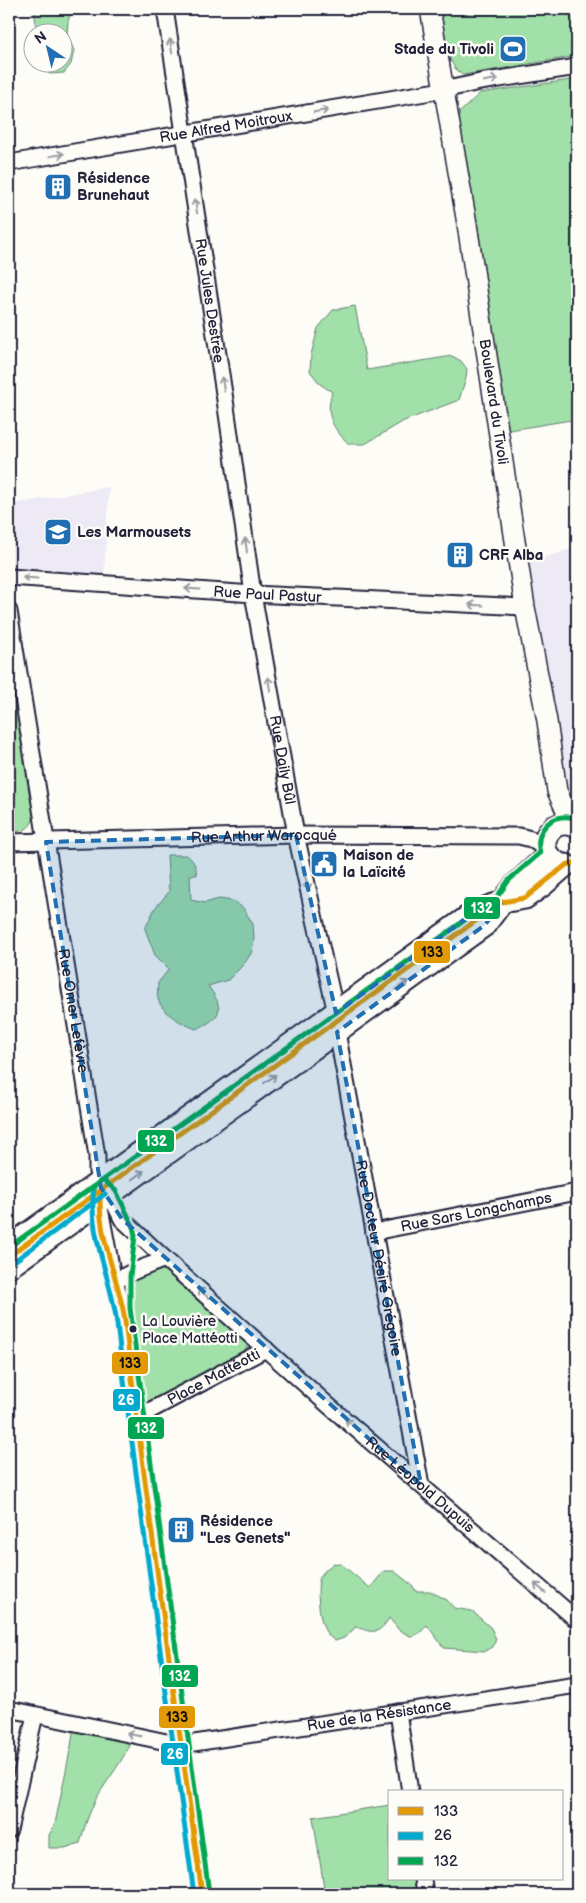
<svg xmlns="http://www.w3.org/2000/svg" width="586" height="1903" font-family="'Balsamiq Sans',sans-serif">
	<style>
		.built { fill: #ede9f5 }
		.green { fill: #a1e0a8; stroke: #628172 }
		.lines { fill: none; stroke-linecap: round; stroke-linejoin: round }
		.minor-casing { stroke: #22223b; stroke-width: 19 }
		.tertiary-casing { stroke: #22223b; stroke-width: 22 }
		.secondary-casing { stroke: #22223b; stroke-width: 25 }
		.minor { stroke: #fdfcf7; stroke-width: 15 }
		.tertiary { stroke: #fdfcf7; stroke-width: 19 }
		.secondary { stroke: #fdfcf7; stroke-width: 21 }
		.bus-1-casing { stroke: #fdfcf7; stroke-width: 9 }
		.bus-2-casing { stroke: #fdfcf7; stroke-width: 9 }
		.bus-3-casing { stroke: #fdfcf7; stroke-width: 9 }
		.bus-1 { stroke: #e29906; stroke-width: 5 }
		.bus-2 { stroke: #00a9ce; stroke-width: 5 }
		.bus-3 { stroke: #00a651; stroke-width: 5 }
		.oneway { stroke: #9a9aa2 }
		.marked { fill: #1f6fb2; fill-opacity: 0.2; stroke: #1f6fb2; stroke-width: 4; stroke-dasharray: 10 6; stroke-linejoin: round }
		.bus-dot { fill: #22223b; stroke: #fdfcf7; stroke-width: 2 }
		.labels { text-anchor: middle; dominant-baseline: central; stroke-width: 5; stroke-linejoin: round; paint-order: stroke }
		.bus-label { font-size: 14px; fill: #22223b; stroke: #fdfcf7; text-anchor: start }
		.poi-label { font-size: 15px; font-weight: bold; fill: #22223b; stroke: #fdfcf7; text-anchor: start }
		.street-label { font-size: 15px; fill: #22223b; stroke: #fdfcf7 }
		.line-badge { stroke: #fdfcf7; stroke-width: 2 }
		.badge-label { font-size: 14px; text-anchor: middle; font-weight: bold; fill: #fff }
		.pale-badge-label { font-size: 14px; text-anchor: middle; font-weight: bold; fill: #111 }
	</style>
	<rect width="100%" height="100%" fill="#fdfcf7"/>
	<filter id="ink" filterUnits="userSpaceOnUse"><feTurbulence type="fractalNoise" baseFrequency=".02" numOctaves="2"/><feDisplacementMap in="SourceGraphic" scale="10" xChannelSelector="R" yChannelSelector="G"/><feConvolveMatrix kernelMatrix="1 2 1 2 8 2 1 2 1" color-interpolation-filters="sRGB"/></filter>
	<g filter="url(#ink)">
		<path class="built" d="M109 487 104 575 21 573 12 567 9 559V505Z
			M577 547V817L568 810 528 563Z"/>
		<path class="green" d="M34 9H72L68 21 67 36 74 50 71 64 64 73 50 74 42 69 41 63 62 62V32H37Z
			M441 9H577V56L463 75C445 66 444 27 441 9Z
			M577 79V419L498 432 467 224 459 113 480 93Z
			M355 306 367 370 452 356 461 361 467 369 466 378 459 400 404 421 365 444H349C332 428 325 415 332 392L320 384 310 371 311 355 318 328 333 310Z
			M9 646 35 810C33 828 26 832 9 832Z
			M167 855H187C194 861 196 866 197 875H190L191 900 205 903 219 899 233 901 243 908 253 924 254 938 252 952 244 964 228 980 208 986C225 1009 222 1018 196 1029 183 1024 162 1014 158 999 157 994 158 988 158 983L169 969 155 955 145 929 155 908 169 892Z
			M158 1265 241 1336 247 1343V1350L243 1355 148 1405C136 1396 126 1300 126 1281Z
			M334 1563 341 1564 370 1588 384 1571H394L413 1586 415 1591H430L447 1600 454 1608 472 1611 491 1628 496 1639 493 1647 485 1651 444 1648 427 1625 421 1632 412 1637 399 1630 389 1618C379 1635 373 1633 356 1627L344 1638 335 1641C329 1637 325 1632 323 1625 319 1616 316 1586 320 1577 323 1571 329 1567 334 1563Z
			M74 1726 132 1738C124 1761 108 1778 96 1799 89 1813 84 1828 80 1843L65 1848H49V1835L55 1824 71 1746Z
			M390 1805V1879H423L425 1894H325L313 1817Z"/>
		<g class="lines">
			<defs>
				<g id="minor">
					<path id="s1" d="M165 9 225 400 253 594 296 835 336 1013"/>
					<path id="s2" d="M9 163 443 90 480 82 577 67"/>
					<path id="s3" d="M9 577 253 594 525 607"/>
					<path id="s4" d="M9 611 97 1156V1172L101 1188 99 1203 112 1272 123 1308 136 1418 202 1894"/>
					<path id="s5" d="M9 842 296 835 519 836 531 839 546 849"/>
					<path id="s6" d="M337 1032 421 1485"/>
					<path id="s7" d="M102 1189 110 1195 122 1219 165 1259 328 1405 577 1620"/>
					<path id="s8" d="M374 1232 577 1192"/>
					<path d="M115 1282C131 1270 147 1267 165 1259"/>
					<path id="s9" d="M136 1418 266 1349"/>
					<path id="s10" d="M9 1709 181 1745 577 1685"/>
					<path d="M398 1712 410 1792"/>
					<path d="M9 1830 35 1715"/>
					<path d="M423 1879 425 1894"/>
				</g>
				<g id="tertiary">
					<path id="s11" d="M430 9 467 224 525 607 547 721 557 791 572 824"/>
				</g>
				<path id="secondary" d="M558 863C531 850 550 813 577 827
					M9 1247 476 911 502 902 525 898 543 885 566 865
					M9 1267 485 925 515 885 548 855"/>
			</defs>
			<use href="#minor" class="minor-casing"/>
			<use href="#tertiary" class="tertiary-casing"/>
			<use href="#secondary" class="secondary-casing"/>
			<use href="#minor" class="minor"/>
			<use href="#tertiary" class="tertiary"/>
			<use href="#secondary" class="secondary"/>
			<defs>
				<path id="bus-1" d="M101 1188C95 1233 119 1277 125 1321 147 1512 176 1703 202 1894
					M9 1256 502 902 525 898 566 865 577 862"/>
				<path id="bus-2" d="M94 1187C87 1233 112 1279 117 1324 140 1514 168 1704 194 1894
					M13 1262 105 1194"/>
				<path id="bus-3" d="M106 1182 116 1191 133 1226 135 1236 130 1276V1308L209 1893
					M9 1247 497 897 509 880 540 853C533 829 555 810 577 819"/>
			</defs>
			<use href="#bus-1" class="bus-1-casing"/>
			<use href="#bus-2" class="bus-2-casing"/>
			<use href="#bus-3" class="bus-3-casing"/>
			<use href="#bus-1" class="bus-1"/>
			<use href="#bus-2" class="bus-2"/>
			<use href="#bus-3" class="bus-3"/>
		</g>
		<defs><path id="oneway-shaft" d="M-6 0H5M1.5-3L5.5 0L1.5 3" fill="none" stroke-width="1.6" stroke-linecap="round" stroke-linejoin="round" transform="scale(1.25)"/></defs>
		<g class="oneway">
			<use href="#oneway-shaft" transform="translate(171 46) rotate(-99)"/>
			<use href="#oneway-shaft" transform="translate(491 80) rotate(-9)"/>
			<use href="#oneway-shaft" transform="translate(321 111) rotate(-10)"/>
			<use href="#oneway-shaft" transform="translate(57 155) rotate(-10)"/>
			<use href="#oneway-shaft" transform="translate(196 206) rotate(-99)"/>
			<use href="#oneway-shaft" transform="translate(223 384) rotate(-99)"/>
			<use href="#oneway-shaft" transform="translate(246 545) rotate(-98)"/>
			<use href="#oneway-shaft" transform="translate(30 578) rotate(-176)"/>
			<use href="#oneway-shaft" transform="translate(192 589) rotate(-176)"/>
			<use href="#oneway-shaft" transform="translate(476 605) rotate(-177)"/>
			<use href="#oneway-shaft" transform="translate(269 684) rotate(-100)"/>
			<use href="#oneway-shaft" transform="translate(307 883) rotate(77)"/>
			<use href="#oneway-shaft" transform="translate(402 985) rotate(-36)"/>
			<use href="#oneway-shaft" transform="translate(270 1079) rotate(-35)"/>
			<use href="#oneway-shaft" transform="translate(138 1175) rotate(-36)"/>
			<use href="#oneway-shaft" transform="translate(203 1293) rotate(-138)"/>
			<use href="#oneway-shaft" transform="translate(351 1424) rotate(-140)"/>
			<use href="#oneway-shaft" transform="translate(540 1588) rotate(-139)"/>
			<use href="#oneway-shaft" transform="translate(134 1735) rotate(-168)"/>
		</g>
	</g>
	<path class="marked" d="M296 835 336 1013 476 911 502 902 485 925 337 1032 421 1485 122 1219 101 1188 46 842Z"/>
	<defs>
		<symbol id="stadium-square" viewBox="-11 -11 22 22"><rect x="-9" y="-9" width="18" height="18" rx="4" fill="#1f6fb2" stroke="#fdfcf7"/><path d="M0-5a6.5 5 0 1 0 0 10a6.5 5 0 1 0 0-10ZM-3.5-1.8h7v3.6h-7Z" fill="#fff"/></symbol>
		<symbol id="building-square" viewBox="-11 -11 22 22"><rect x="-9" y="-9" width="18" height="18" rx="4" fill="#1f6fb2" stroke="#fdfcf7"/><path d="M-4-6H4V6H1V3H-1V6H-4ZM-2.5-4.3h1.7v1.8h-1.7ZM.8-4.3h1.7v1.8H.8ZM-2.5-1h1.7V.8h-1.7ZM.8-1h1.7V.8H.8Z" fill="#fff"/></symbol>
		<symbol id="school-square" viewBox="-11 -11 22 22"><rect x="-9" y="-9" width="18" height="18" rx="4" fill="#1f6fb2" stroke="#fdfcf7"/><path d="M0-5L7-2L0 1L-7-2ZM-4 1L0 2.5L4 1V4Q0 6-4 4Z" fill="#fff"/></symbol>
		<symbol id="civic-square" viewBox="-11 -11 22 22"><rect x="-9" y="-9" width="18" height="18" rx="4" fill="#1f6fb2" stroke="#fdfcf7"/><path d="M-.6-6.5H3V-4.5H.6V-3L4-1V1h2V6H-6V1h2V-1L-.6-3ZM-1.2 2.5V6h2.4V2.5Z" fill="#fff"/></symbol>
	</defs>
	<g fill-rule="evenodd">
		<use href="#stadium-square" x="497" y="33" width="32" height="32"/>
		<use href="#building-square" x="42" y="171" width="32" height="32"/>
		<use href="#school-square" x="42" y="516" width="32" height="32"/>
		<use href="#building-square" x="444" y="539" width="32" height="32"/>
		<use href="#civic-square" x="308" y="848" width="32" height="32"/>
		<use href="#building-square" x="165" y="1514" width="32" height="32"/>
	</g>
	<circle class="bus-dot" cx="133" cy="1329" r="4.5"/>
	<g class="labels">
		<g class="bus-label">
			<text x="142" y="1321">La Louvière<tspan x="142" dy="17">Place Mattéotti</tspan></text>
		</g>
		<g class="poi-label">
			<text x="494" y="49" text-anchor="end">Stade du Tivoli</text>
			<text x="77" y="178">Résidence<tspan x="77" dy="17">Brunehaut</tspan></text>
			<text x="77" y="532">Les Marmousets</text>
			<text x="479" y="555">CRF Alba</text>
			<text x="343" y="855">Maison de<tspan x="343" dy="17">la Laïcité</tspan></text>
			<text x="200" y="1521">Résidence<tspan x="200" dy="17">"Les Genets"</tspan></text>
		</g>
		<g class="street-label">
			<text stroke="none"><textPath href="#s2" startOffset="220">Rue Alfred Moitroux</textPath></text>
			<text stroke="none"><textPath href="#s1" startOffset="295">Rue Jules Destrée</textPath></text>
			<text stroke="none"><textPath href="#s11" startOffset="398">Boulevard du Tivoli</textPath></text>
			<text stroke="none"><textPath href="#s3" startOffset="259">Rue Paul Pastur</textPath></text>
			<text stroke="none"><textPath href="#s1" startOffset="760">Rue Daily Bûl</textPath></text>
			<text stroke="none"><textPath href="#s5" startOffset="255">Rue Arthur Warocqué</textPath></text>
			<text stroke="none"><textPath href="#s4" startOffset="405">Rue Omer Lefèvre</textPath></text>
			<text stroke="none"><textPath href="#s8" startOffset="104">Rue Sars Longchamps</textPath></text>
			<text stroke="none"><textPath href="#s6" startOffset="230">Rue Docteur Désiré Grégoire</textPath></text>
			<text stroke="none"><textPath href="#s9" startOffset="88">Place Mattéotti</textPath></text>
			<text stroke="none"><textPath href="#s7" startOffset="436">Rue Léopold Dupuis</textPath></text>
			<text stroke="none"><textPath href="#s10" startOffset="376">Rue de la Résistance</textPath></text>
		</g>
	</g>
	<g class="line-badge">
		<rect x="463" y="896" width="38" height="24" rx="5" fill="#00a651"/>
		<rect x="413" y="940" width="38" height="24" rx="5" fill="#e29906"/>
		<rect x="137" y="1129" width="38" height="24" rx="5" fill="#00a651"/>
		<rect x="111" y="1351" width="38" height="24" rx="5" fill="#e29906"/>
		<rect x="112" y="1388" width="29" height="24" rx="5" fill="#00a9ce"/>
		<rect x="127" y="1416" width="38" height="24" rx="5" fill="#00a651"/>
		<rect x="161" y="1664" width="38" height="24" rx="5" fill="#00a651"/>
		<rect x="158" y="1705" width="38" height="24" rx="5" fill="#e29906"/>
		<rect x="160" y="1742" width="29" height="24" rx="5" fill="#00a9ce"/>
	</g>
	<g class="badge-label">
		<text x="482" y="913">132</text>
		<text x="156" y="1146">132</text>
		<text x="126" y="1405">26</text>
		<text x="146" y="1433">132</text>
		<text x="180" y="1681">132</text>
		<text x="175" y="1759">26</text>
	</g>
	<g class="pale-badge-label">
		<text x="432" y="957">133</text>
		<text x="130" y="1368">133</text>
		<text x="177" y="1722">133</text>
	</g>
	<rect width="586" height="1903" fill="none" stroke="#fdfcf7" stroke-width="30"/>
	<rect x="15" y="15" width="556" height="1873" fill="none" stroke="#22223b" stroke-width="2" filter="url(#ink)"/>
	<rect x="388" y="1790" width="175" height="90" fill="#fdfcf7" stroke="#a5a5ac"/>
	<rect x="398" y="1807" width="25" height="8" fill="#e29906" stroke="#a5a5ac"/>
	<text x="434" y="1816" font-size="15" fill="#22223b">133</text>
	<rect x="398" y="1832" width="25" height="8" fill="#00a9ce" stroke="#a5a5ac"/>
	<text x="434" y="1840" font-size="15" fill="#22223b">26</text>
	<rect x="398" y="1857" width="25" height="8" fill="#00a651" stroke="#a5a5ac"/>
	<text x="434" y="1866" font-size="15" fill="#22223b">132</text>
	<g transform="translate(48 48) rotate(325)"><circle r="24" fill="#fdfcf7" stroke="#a5a5ac"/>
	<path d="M0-4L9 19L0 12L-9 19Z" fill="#1f6fb2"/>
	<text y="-8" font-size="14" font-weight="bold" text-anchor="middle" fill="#22223b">N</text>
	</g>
</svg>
